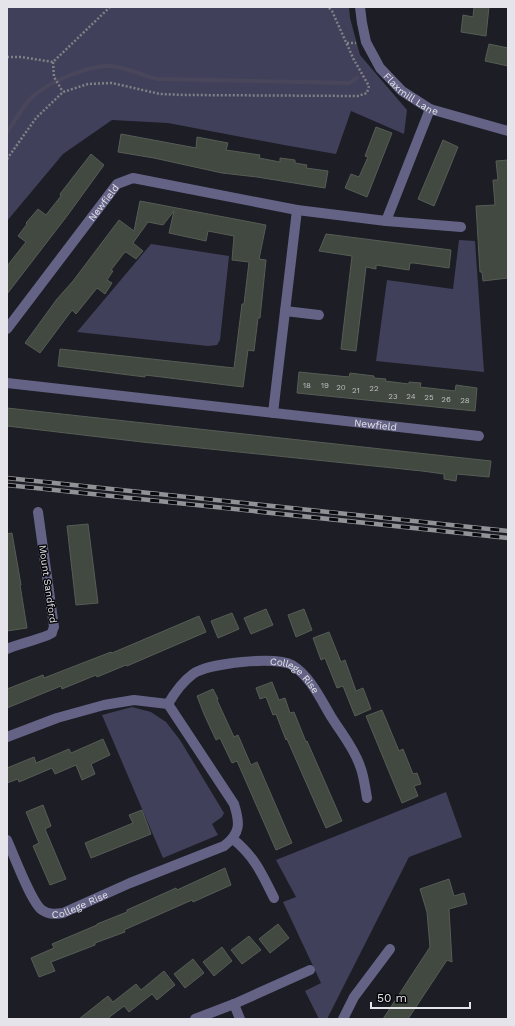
<svg xmlns="http://www.w3.org/2000/svg" width="515" height="1026" font-family="'Work Sans',sans-serif">
	<style>
		.green { fill: #41405a }
		.lines { fill: none; stroke-linecap: round; stroke-linejoin: round }
		.stream { stroke: #49465c; stroke-width: 4 }
		.building { fill: #424941; stroke: #555d54 }
		.path { stroke: #808087; stroke-width: 2.5; stroke-dasharray: 2 2; stroke-linecap: butt }
		.minor { stroke: #646386; stroke-width: 10 }
		.rail-casing { stroke: #919198; stroke-width: 4.5 }
		.rail { stroke: #08080c; stroke-width: 3; stroke-dasharray: 9; stroke-linecap: butt }
		.labels { text-anchor: middle; dominant-baseline: central; stroke-width: 3; stroke-linejoin: round; paint-order: stroke }
		.number-label { font-size: 8px; fill: #bcbdc0 }
		.street-label { font-size: 10px; fill: #e4e4ea; stroke: #08080c }
	</style>
	<rect width="100%" height="100%" fill="#1d1d26"/>
	<path class="green" d="M7 7H349L350 18 360 55 407 110 404 134 351 111 336 154 284 145 168 123 112 120 63 154 7 221Z
		M459 240 475 241 484 372 376 361 387 280 453 289Z
		M151 244 229 256 220 340 217 345 208 346 77 332Z
		M132 707 151 712 166 722 180 740 224 813 222 817 212 824 218 835 163 858 102 715Z
		M446 792 462 837 409 857 327 1019H319L305 991 321 983 283 902 296 897 276 860Z"/>
	<g class="lines">
		<path class="stream" d="M7 132C15 121 22 107 32 97 49 82 88 65 111 66 127 67 142 76 158 79L349 83 357 78"/>
	</g>
	<path class="building" d="M474 7H489L486 36 461 32 463 15 473 17Z
		M489 44 508 48V66L485 61Z
		M376 127 392 133 367 197 345 188 351 174 359 177 368 157 365 156Z
		M121 134 196 148 197 137 228 143 226 150 260 155 259 158 280 162V158L295 160V163L307 165 306 168 328 171 325 188 257 177 222 173 154 158 118 152Z
		M443 140 458 147 434 206 418 199Z
		M91 154 104 165 67 216 7 294V266L26 242 18 236 27 224 26 223 38 209 46 215 61 196 60 194Z
		M508 160V278L483 281 482 272H480L476 206 495 205 493 180H498L496 161Z
		M140 201 266 225 259 259 266 260 260 318H258L254 351 248 350 243 387 145 375V377L58 366 60 349 234 368 242 304H244L249 262 232 260 234 236 208 231 206 241 169 233 174 211 163 225 148 222 133 243 143 251 136 259 126 252 124 253 111 270 113 271 107 280 112 283 105 294 97 288 76 314 72 310 40 353 25 343 57 299 73 281 119 220 134 231Z
		M326 234 451 250 449 268 414 263H410L409 270 376 265V269L366 267 356 351 341 349 352 256 319 251Z
		M299 372 349 377 350 373 374 376V378L386 379 385 381 409 384V382L421 383 420 387 455 391 456 385 477 388 475 411 297 393Z
		M7 408 491 461 489 477 457 474 456 481 444 479V474L422 471 142 442 7 426Z
		M88 524 98 603 76 605 67 526Z
		M12 533 21 585H20L27 628 7 631V534Z
		M266 609 273 625 251 634 244 618Z
		M304 609 312 630 296 637 288 615Z
		M232 613 239 629 218 638 211 621Z
		M199 616 206 632 127 666 126 665 97 677 96 675 62 689 61 686 7 708V689L43 675 44 678 111 652 112 653Z
		M329 632 341 662 345 660 356 691 363 688 371 709 355 716 343 686 337 688 325 658 321 660 313 638Z
		M272 682 279 700 285 698 290 713 294 712 306 742 307 741 342 821 326 828 287 739 286 740 276 714 273 715 266 697 260 699 256 688Z
		M213 689 218 699 217 700 234 737 238 735 251 765 257 762 292 843 276 850 237 761 232 763 220 738 216 740 204 714 197 696Z
		M382 710 399 751 403 749 413 774 417 773 421 784 414 786 418 796 402 803 366 716Z
		M103 739 110 755 91 764 95 774 82 780 76 765 55 774 52 768 19 782 18 779 7 783V768L34 757 36 763 69 749 71 753Z
		M43 805 51 826 45 829 66 879 50 885 33 846 39 843 26 812Z
		M142 810 151 834 91 858 85 843 133 823 129 815Z
		M225 868 231 885 193 902 192 900 124 930 125 932 95 943V945L51 962 55 971 39 977 31 958 54 948 52 944 97 925V924L127 912V910L176 888 177 890Z
		M449 879 454 896 464 893 467 904 449 909 452 962 447 960 408 1019H383L430 947 427 912 420 889Z
		M278 924 289 938 270 953 259 939Z
		M249 936 261 950 242 964 231 950Z
		M222 947 232 961 214 976 203 962Z
		M193 959 204 973 185 988 174 974Z
		M164 971 175 985 157 1000 152 994 129 1012 124 1006 107 1019H79L108 996 113 1002 136 984 141 990Z"/>
	<g class="lines">
		<path class="path" d="M347 43H356
			M7 57H21L53 62 110 7
			M53 62 54 77 63 92
			M7 159 36 118 63 92 88 84 112 83 160 94 185 95 358 96 367 93 369 86 354 60 332 11 328 7"/>
		<g class="minor">
			<path id="s1" d="M360 7 362 23 366 42 380 68 402 91 430 109 508 131"/>
			<path d="M386 221 430 109"/>
			<path d="M285 311 319 315"/>
			<path id="s2" d="M7 329 117 184 133 178 297 210 386 221 461 227"/>
			<path id="s3" d="M7 383 479 436"/>
			<path d="M273 413 297 210"/>
			<path d="M7 649C15 645 48 637 52 633 52 632 54 627 54 627L38 512"/>
			<path id="s4" d="M168 704C175 692 182 682 193 674 208 663 276 656 292 665 311 677 321 700 332 718 342 734 354 748 360 766 364 776 365 787 367 798"/>
			<path d="M7 737 57 718 104 705 134 700 168 704"/>
			<path d="M233 839C255 857 262 874 274 898"/>
			<path id="s5" d="M7 840C14 855 31 902 42 910 49 915 56 914 63 913L130 883 224 846C241 833 240 823 234 804L168 704"/>
			<path d="M234 1004 240 1019"/>
			<path d="M195 1019 234 1004 310 970"/>
			<path d="M343 1019 354 997 390 949"/>
		</g>
		<defs>
			<path id="rail" d="M7 478 508 531
				M7 485 508 538"/>
		</defs>
		<use href="#rail" class="rail-casing"/>
		<use href="#rail" class="rail"/>
	</g>
	<g class="labels">
		<g class="number-label">
			<text x="307" y="385">18</text>
			<text x="325" y="385">19</text>
			<text x="341" y="387">20</text>
			<text x="374" y="388">22</text>
			<text x="356" y="390">21</text>
			<text x="393" y="396">23</text>
			<text x="411" y="396">24</text>
			<text x="429" y="397">25</text>
			<text x="446" y="399">26</text>
			<text x="465" y="400">28</text>
		</g>
		<g class="street-label">
			<text stroke="none"><textPath href="#s1" startOffset="106">Flaxmill Lane</textPath></text>
			<text stroke="none"><textPath href="#s2" startOffset="159">Newfield</textPath></text>
			<text stroke="none"><textPath href="#s3" startOffset="371">Newfield</textPath></text>
			<text transform="translate(48 584) rotate(82)">Mount Sandford</text>
			<text stroke="none"><textPath href="#s4" startOffset="148">College Rise</textPath></text>
			<text stroke="none"><textPath href="#s5" startOffset="119">College Rise</textPath></text>
		</g>
	</g>
	<rect width="515" height="1026" fill="none" stroke="#e4e4ea" stroke-width="16"/>
	<path d="M371 1002v6h99v-6" fill="none" stroke="#e4e4ea" stroke-width="2"/>
	<text x="377" y="1002" font-size="12" fill="#e4e4ea" stroke="#08080c" stroke-width="3" paint-order="stroke">50 m</text>
</svg>
